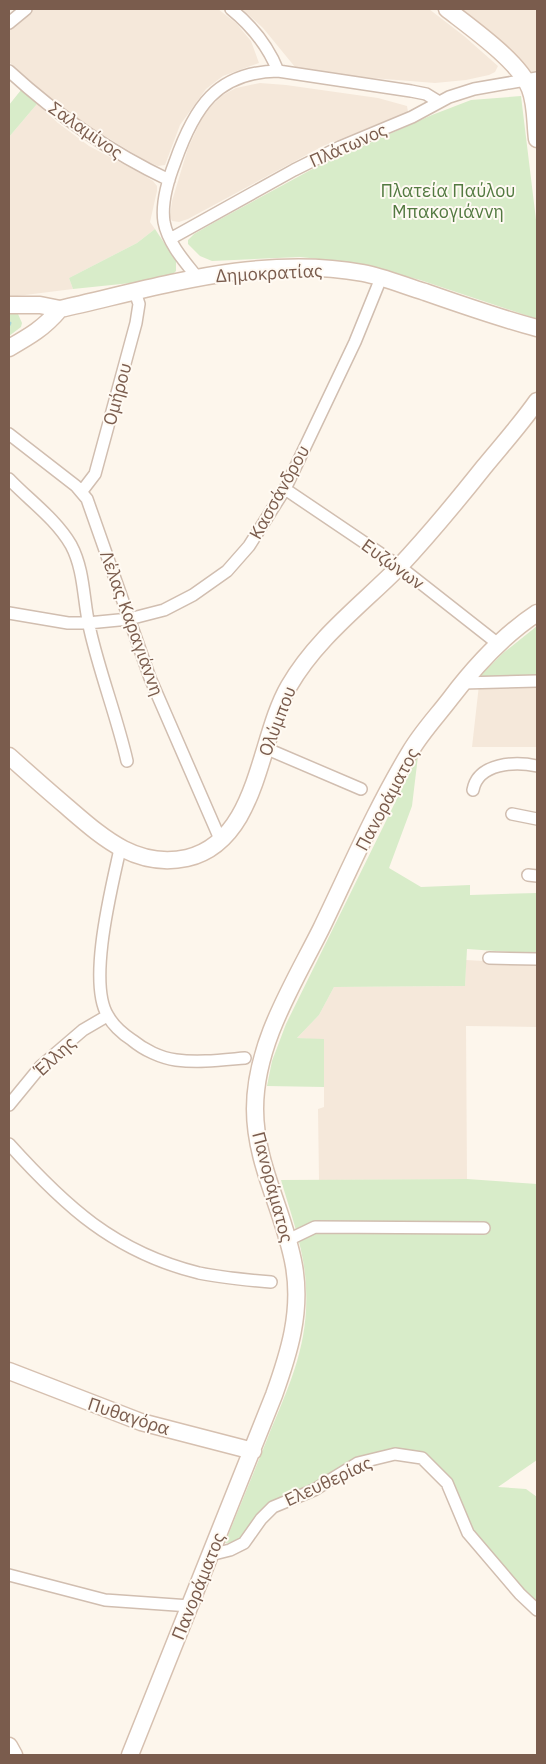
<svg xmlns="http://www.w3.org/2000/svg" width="546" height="1764" font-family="'IBM Plex Sans',sans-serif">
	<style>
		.residential { fill: #f5e8da }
		.green { fill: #d8ecc9 }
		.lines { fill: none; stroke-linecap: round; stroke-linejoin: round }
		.stream { stroke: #a5d3da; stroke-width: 3 }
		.street-casing { stroke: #d1beb0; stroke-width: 14 }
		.secondary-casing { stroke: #d6c0b0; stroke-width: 19 }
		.street { stroke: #fff; stroke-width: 11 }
		.secondary { stroke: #fff; stroke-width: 16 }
		.labels { text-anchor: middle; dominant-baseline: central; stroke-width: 4; stroke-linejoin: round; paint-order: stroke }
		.street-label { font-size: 18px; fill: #7a5c4d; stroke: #fffaf3 }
		.park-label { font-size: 18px; fill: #537a41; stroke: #fffaf3 }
	</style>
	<rect width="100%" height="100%" fill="#fdf6ec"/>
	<path class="residential" d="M34 9H218L236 23 251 41 259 63 223 76 206 89 180 125 165 165 158 166 146 161 82 122 42 91 9 62V30Z
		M242 9H429L464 36 498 66 495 72 489 75 466 80 435 83 359 77 295 67 263 28Z
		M461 9H537V75L532 72Z
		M260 83 286 85 378 98 407 106 408 112 323 146 188 219 179 222 172 221 170 217 172 201 188 148 203 116 207 110 223 95 236 88Z
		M37 104 58 123 89 146 140 173 153 181 157 186V191L150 222 155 229 137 243 69 278 73 289 9 297V137Z
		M480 676H537V747H472Z
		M466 960 537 964V1027L466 1026 467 1179 319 1180 318 1109 324 1107V1040L297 1038 319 1015 334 987 465 986Z"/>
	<path class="green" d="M21 90 37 104 9 137V105Z
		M521 96 537 228V319L420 280 357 263 300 257 212 261 200 256 188 244V240L194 234 215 222 318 166 432 115 471 100Z
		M155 229 176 261V271L173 274 131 283 73 289 69 278 137 243Z
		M9 310 18 314 22 323 21 327 9 336Z
		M537 626V676H480L502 654Z
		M418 756 412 806 389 868 421 887 470 885V895L537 893V954L467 949 465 986 334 987 319 1015 297 1038 324 1039V1087L267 1086 272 1061 286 1024Z
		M467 1179 537 1184V1460L498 1487 526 1489 537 1497V1604L520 1587 474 1534 424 1458 394 1453 330 1477 286 1498 247 1536 238 1542 225 1543C239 1508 254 1472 268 1437 289 1386 309 1345 306 1288 305 1251 291 1215 281 1180Z"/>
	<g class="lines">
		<path class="stream" d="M9 325 10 323"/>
		<defs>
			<path id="street" d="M231 9C252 26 268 46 278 71
				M9 23 26 9
				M9 71C57 115 110 152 169 180
				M170 239 294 170 340 147 412 117 449 97 474 89 537 78
				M197 277C184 261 168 243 164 222 161 203 168 180 175 162 194 108 216 72 278 71L411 91 426 94 439 102
				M9 434 76 486 87 499 150 678 220 839
				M9 479C29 500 56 519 71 545 85 571 83 602 90 630 100 674 117 717 127 761
				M285 489 399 566 497 643
				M82 491 95 474 136 323 139 304 135 292
				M9 613 68 623H88L129 619 164 610 193 595 227 571 249 546 285 489 355 342 381 278
				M462 683 537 681
				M265 748 361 789
				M473 790C478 763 515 761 537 766
				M512 814 537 819
				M120 849C112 886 87 983 108 1016 113 1025 123 1034 132 1040 144 1050 161 1058 176 1060 199 1063 222 1060 245 1058
				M528 875 537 876
				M489 958 537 959
				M9 1105 41 1066 83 1030 107 1016
				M9 1144C65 1206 114 1252 199 1273 223 1278 247 1280 271 1282
				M288 1240 315 1227 484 1228
				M210 1555 230 1550 244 1543 261 1519 273 1507 314 1490 358 1463 395 1454 422 1458 447 1483 468 1533 520 1594 537 1610
				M9 1575 105 1600 190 1606"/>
			<path id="secondary" d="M447 9C470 27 520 62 530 89 536 104 535 123 537 139
				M9 305H40L60 309
				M9 348C30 336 44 328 60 309 159 287 260 254 363 273 384 277 405 286 425 292 462 305 499 318 537 328
				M9 756C28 773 47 790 66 806 102 837 136 869 187 858 259 841 258 739 289 686 316 639 361 605 398 568 428 536 457 501 484 467 502 445 521 424 537 401
				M9 1371 141 1422 253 1451
				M9 1746 14 1755
				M130 1755 274 1395C289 1353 302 1312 294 1266 285 1213 255 1165 255 1109 255 1044 293 985 321 929 350 869 376 808 410 752 421 733 437 716 450 699 475 666 502 636 537 613"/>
		</defs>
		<use href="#street" class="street-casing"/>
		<use href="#secondary" class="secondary-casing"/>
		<use href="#street" class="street"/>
		<use href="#secondary" class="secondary"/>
	</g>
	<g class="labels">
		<g class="street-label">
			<text transform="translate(86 130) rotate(35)">Σαλαμίνος</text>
			<text transform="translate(348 145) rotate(-24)">Πλάτωνος</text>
			<text transform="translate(269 273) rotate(-3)">Δημοκρατίας</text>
			<text transform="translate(117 394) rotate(-75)">Ομήρου</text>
			<text transform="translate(279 492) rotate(-61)">Κασσάνδρου</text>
			<text transform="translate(393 564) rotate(36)">Ευζώνων</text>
			<text transform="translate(132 623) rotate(70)">Λέλας Καραγιάννη</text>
			<text transform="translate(277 721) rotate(-69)">Ολύμπου</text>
			<text transform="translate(387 799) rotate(-62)">Πανοράματος</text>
			<text transform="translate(55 1056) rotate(-43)">Έλλης</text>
			<text transform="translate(273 1187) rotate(75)">Πανοράματος</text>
			<text transform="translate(129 1416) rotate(18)">Πυθαγόρα</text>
			<text transform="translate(328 1481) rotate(-25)">Ελευθερίας</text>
			<text transform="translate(198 1586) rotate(-68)">Πανοράματος</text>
		</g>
		<g class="park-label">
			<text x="448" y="190">Πλατεία Παύλου<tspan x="448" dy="21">Μπακογιάννη</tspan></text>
		</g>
	</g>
	<rect width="546" height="1764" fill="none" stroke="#7a5c4d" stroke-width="20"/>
</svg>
